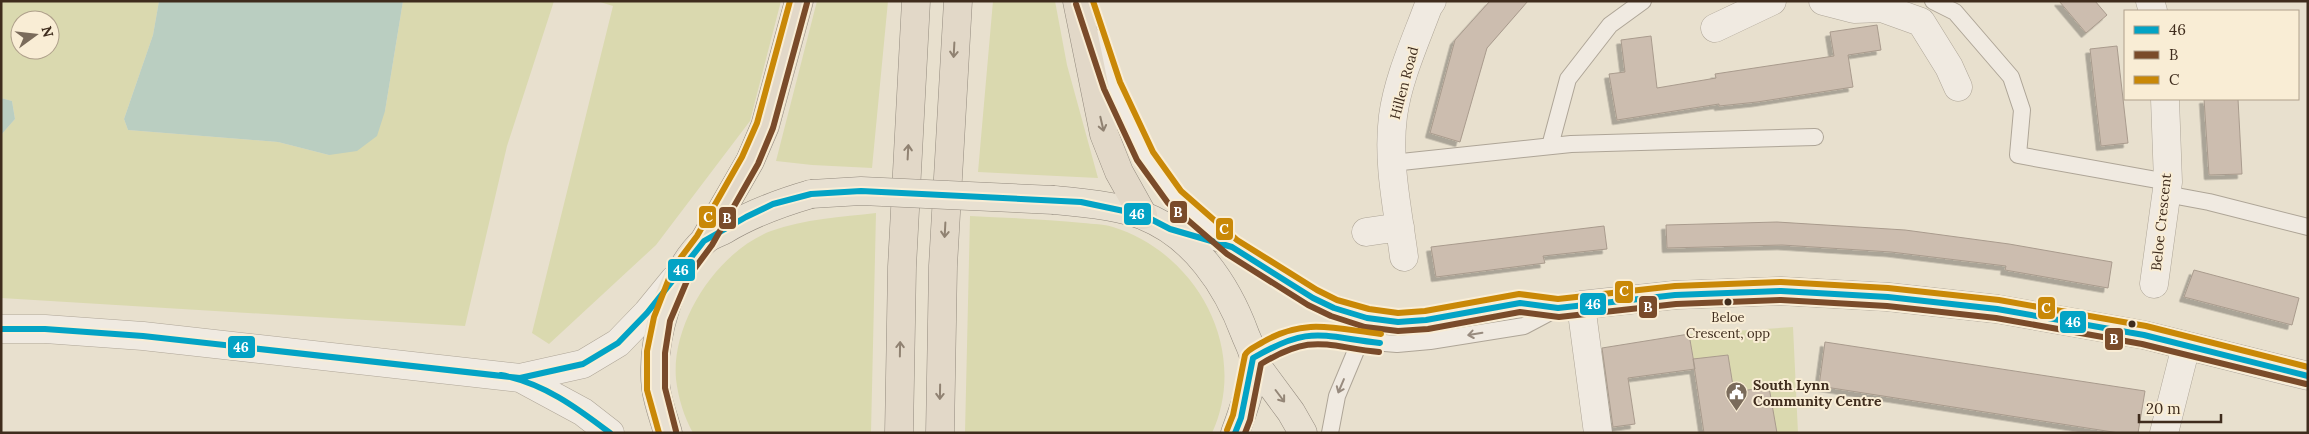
<svg xmlns="http://www.w3.org/2000/svg" width="2309" height="434" font-family="Lora,serif">
	<style>
		.green { fill: #dad9af; fill-rule: evenodd }
		.water { fill: #bacec1 }
		.building { fill: #ccbdaf; stroke: #a99b8d; filter: url(#shadow) }
		.lines { fill: none; stroke-linecap: round; stroke-linejoin: round }
		.service-casing { stroke: #aea597; stroke-width: 18 }
		.minor-casing { stroke: #aea597; stroke-width: 29 }
		.tertiary-casing { stroke: #aea597; stroke-width: 29 }
		.primary-casing { stroke: #938a7e; stroke-width: 29 }
		.trunk-casing { stroke: #938a7e; stroke-width: 29 }
		.service { stroke: #f0eae1; stroke-width: 16 }
		.minor { stroke: #f0eae1; stroke-width: 28 }
		.tertiary { stroke: #f0eae1; stroke-width: 28 }
		.primary { stroke: #e8e0d1; stroke-width: 28 }
		.trunk { stroke: #e2d8c8; stroke-width: 28 }
		.primary-bridge-casing { stroke: #938a7e; stroke-width: 29; stroke-linecap: butt }
		.primary-bridge { stroke: #e8e0d1; stroke-width: 28 }
		.bus-1-casing { stroke: #f9edd5; stroke-width: 10 }
		.bus-2-casing { stroke: #f9edd5; stroke-width: 10 }
		.bus-3-casing { stroke: #f9edd5; stroke-width: 10 }
		.bus-1 { stroke: #03a3c5; stroke-width: 6 }
		.bus-2 { stroke: #7a4b2a; stroke-width: 6 }
		.bus-3 { stroke: #c98807; stroke-width: 6 }
		.oneway { stroke: #908272 }
		.oneway2 { stroke: #988b7f }
		.oneway3 { stroke: #948677 }
		.bus-dot { fill: #3f2c1d; stroke: #f9edd5; stroke-width: 2 }
		.labels { text-anchor: middle; dominant-baseline: central; stroke-width: 4; stroke-linejoin: round; paint-order: stroke }
		.bus-label { font-size: 13px; fill: #3f2c1d; stroke: #f9edd5 }
		.street-label { font-size: 14px; fill: #3f2c1d; stroke: #f9edd5 }
		.poi-label { font-size: 14px; font-weight: bold; fill: #3f2c1d; stroke: #f9edd5; text-anchor: start }
		.line-badge { stroke: #f9edd5; stroke-width: 2 }
		.badge-label { font-size: 14px; text-anchor: middle; font-weight: bold; fill: #fff }
	</style>
	<defs>
		<filter id="shadow"><feDropShadow dx="-4.5" dy="4.5" stdDeviation="0" flood-color="#0004"/></filter>
	</defs>
	<rect width="100%" height="100%" fill="#e8e0ce"/>
	<path class="green" d="M1 1H159L153 35 124 119 128 130 278 142 329 155 385 111 403 1H554L507 146 465 326 1 298V135L15 119 12 101 1 98ZM20 20H50V50H20Z
		M597 1H781L750 121 656 245 549 344 532 333 613 6Z
		M817 1H888L872 168 812 165 776 161Z
		M993 1H1055L1067 65 1098 178 978 172Z
		M876 213 871 433H693C684 417 678 397 676 379 671 322 718 251 771 231 804 219 842 217 876 213Z
		M970 216C1008 218 1046 219 1083 223 1093 224 1104 224 1113 227 1197 253 1250 350 1212 433H965Z
		M1793 327 1798 433H1705L1689 334Z"/>
	<path class="water" d="M159 1H403L385 111 377 136 357 151 329 155 278 142 128 130 124 119 153 35Z
		M1 98 12 101 15 119 1 135Z"/>
	<path class="building" d="M1490 1H1528L1487 48 1460 142 1430 133 1455 40Z
		M2059 1H2095L2107 15 2086 33Z
		M1877 25 1881 50 1848 55 1853 87 1757 102 1719 106V104L1617 120 1609 74 1625 72 1621 40 1651 36 1657 88 1716 78 1715 74 1834 56 1830 32Z
		M2117 46 2128 143 2101 146 2090 49Z
		M2204 99H2238L2242 174 2209 175Z
		M1777 222 1905 230 2009 244 2112 262 2108 288 2005 270 2006 266 1891 252 1782 245 1667 248 1666 225Z
		M1604 226 1607 249 1543 256 1545 263 1436 277 1431 247Z
		M2194 270 2299 298 2292 325 2184 297Z
		M1689 334 1695 369 1628 378 1635 424 1613 427 1602 348Z
		M1825 342 2145 391 2138 433H2119L1819 386Z
		M1728 355 1734 392 1769 387 1777 433H1704L1693 359Z"/>
	<g class="lines">
		<defs>
			<path id="service" d="M1933 1 1955 12 2011 77 2022 110 2018 155 2168 182
				M1096 38C1113 89 1137 159 1174 198 1190 214 1209 228 1226 243
				M1550 146 1568 79 1610 25 1643 1
				M1392 163 1571 144 1815 137
				M2166 194 2209 202 2308 227
				M1182 233 1232 247 1313 298 1334 308 1367 318 1398 322 1426 320 1520 303 1558 308 1581 305
				M1253 358 1277 344 1296 336 1323 334 1360 341 1397 344 1430 341 1524 326 1558 308
				M1330 433 1337 396 1360 341"/>
			<path id="minor" d="M1823 1 1854 9 1882 8 1921 22 1949 67 1958 87
				M2150 1 2153 11
				M1715 28 1772 1
				M1366 232 1400 227
				M1404 257C1398 211 1387 163 1393 116 1398 79 1415 42 1428 7L1432 1
				M2154 284 2168 182 2165 99
				M1598 433 1581 305 1675 295 1781 291 1888 297 1997 309 2144 335 2308 376
				M2164 433 2186 346"/>
			<path id="tertiary" d="M1 329H45L143 336 520 378 583 364 618 343 647 313 674 280
				M520 378 583 412 610 433"/>
			<path id="primary" d="M1054 200C1078 202 1123 207 1144 216 1194 236 1227 285 1245 334 1248 342 1255 354 1254 363 1252 386 1243 411 1235 433
				M1254 362 1291 412 1303 433
				M668 433C664 419 658 403 656 389 650 343 670 273 704 241 709 236 718 233 724 230 752 213 780 203 811 194"/>
			<path id="trunk" d="M1077 1 1104 134 1119 172 1143 215
				M704 241 750 161 765 126 799 1
				M899 433 902 267 916 1
				M940 433 943 266 958 1"/>
		</defs>
		<use href="#service" class="service-casing"/>
		<use href="#minor" class="minor-casing"/>
		<use href="#tertiary" class="tertiary-casing"/>
		<use href="#primary" class="primary-casing"/>
		<use href="#trunk" class="trunk-casing"/>
		<use href="#service" class="service"/>
		<use href="#minor" class="minor"/>
		<use href="#tertiary" class="tertiary"/>
		<use href="#primary" class="primary"/>
		<use href="#trunk" class="trunk"/>
		<defs>
			<path id="primary-bridge" d="M811 194 861 191 1054 200"/>
		</defs>
		<use href="#primary-bridge" class="primary-bridge-casing"/>
		<use href="#primary-bridge" class="primary-bridge"/>
		<defs>
			<path id="bus-1" d="M1 329H45L143 336 520 378 583 364 618 343 647 313 704 241 746 217 773 204 811 194 861 191 1081 202 1143 215 1170 229 1232 247 1313 298 1334 308 1367 318 1398 322 1426 320 1520 303 1558 308 1675 295 1781 291 1888 297 1997 309 2144 335 2308 376
				M501 375C543 383 576 407 610 433
				M1235 433 1241 418 1253 358C1310 325 1319 336 1380 343"/>
			<path id="bus-2" d="M1076 4 1104 89 1137 160 1168 203 1227 254 1308 305 1331 316 1365 327 1398 331 1428 329 1520 312 1559 317 1676 304 1781 300 1887 306 1996 318 2142 344 2306 384
				M676 431 665 388V353L670 321 689 276 712 245 758 164 773 128 807 3
				M1245 433 1250 420 1261 364C1312 333 1324 346 1379 352"/>
			<path id="bus-3" d="M1093 1 1120 82 1153 152 1181 191 1237 240 1317 290 1337 300 1369 309 1398 313 1425 311 1519 294 1558 299 1675 286 1781 282 1888 288 1999 300 2146 326 2308 367
				M1227 430 1233 415 1245 355C1248 349 1257 346 1263 342 1306 317 1336 329 1381 334
				M659 433 647 390V351L654 317 673 268 697 236 742 157 757 123 790 1"/>
		</defs>
		<use href="#bus-1" class="bus-1-casing"/>
		<use href="#bus-2" class="bus-2-casing"/>
		<use href="#bus-3" class="bus-3-casing"/>
		<use href="#bus-1" class="bus-1"/>
		<use href="#bus-2" class="bus-2"/>
		<use href="#bus-3" class="bus-3"/>
	</g>
	<defs><path id="oneway-shaft" d="M-6 0H5M1.5-3L5.5 0L1.5 3" fill="none" stroke-width="1.6" stroke-linecap="round" stroke-linejoin="round" transform="scale(1.25)"/></defs>
	<g class="oneway">
		<use href="#oneway-shaft" transform="translate(954 50) rotate(93)"/>
		<use href="#oneway-shaft" transform="translate(1102 124) rotate(77)"/>
		<use href="#oneway-shaft" transform="translate(908 152) rotate(-87)"/>
		<use href="#oneway-shaft" transform="translate(945 230) rotate(93)"/>
		<use href="#oneway-shaft" transform="translate(900 349) rotate(-89)"/>
		<use href="#oneway-shaft" transform="translate(940 392) rotate(91)"/>
	</g>
	<g class="oneway2">
		<use href="#oneway-shaft" transform="translate(1475 334) rotate(171)"/>
		<use href="#oneway-shaft" transform="translate(1341 386) rotate(113)"/>
	</g>
	<use class="oneway3" href="#oneway-shaft" transform="translate(1280 396) rotate(53)"/>
	<defs>
		<symbol id="civic-pin" viewBox="-11 -11 22 30"><path d="M0 17L-7.5 6A9.5 9.5 0 1 1 7.5 6Z" fill="#7a6b5b" stroke="#f9edd5"/><path d="M-.6-6.5H3V-4.5H.6V-3L4-1V1h2V6H-6V1h2V-1L-.6-3ZM-1.2 2.5V6h2.4V2.5Z" fill="#fff"/></symbol>
	</defs>
	<g fill-rule="evenodd">
		<use href="#civic-pin" x="1724" y="380" width="25" height="34"/>
	</g>
	<g class="bus-dot">
		<circle cx="1728" cy="302" r="4.5"/>
		<circle cx="2132" cy="324" r="4.5"/>
	</g>
	<g class="labels">
		<g class="bus-label">
			<text x="1728" y="317">Beloe<tspan x="1728" dy="16">Crescent, opp</tspan></text>
		</g>
		<g class="street-label">
			<text transform="translate(1404 83) rotate(-75)">Hillen Road</text>
			<text transform="translate(2161 222) rotate(-84)">Beloe Crescent</text>
		</g>
		<g class="poi-label">
			<text x="1753" y="385">South Lynn<tspan x="1753" dy="16">Community Centre</tspan></text>
		</g>
	</g>
	<g class="line-badge">
		<rect x="1169" y="200" width="19" height="24" rx="5" fill="#7a4b2a"/>
		<rect x="1123" y="202" width="29" height="24" rx="5" fill="#03a3c5"/>
		<rect x="698" y="205" width="19" height="24" rx="5" fill="#c98807"/>
		<rect x="718" y="206" width="19" height="24" rx="5" fill="#7a4b2a"/>
		<rect x="1215" y="217" width="19" height="24" rx="5" fill="#c98807"/>
		<rect x="667" y="258" width="29" height="24" rx="5" fill="#03a3c5"/>
		<rect x="1614" y="280" width="20" height="24" rx="5" fill="#c98807"/>
		<rect x="1579" y="292" width="28" height="24" rx="5" fill="#03a3c5"/>
		<rect x="1638" y="295" width="20" height="24" rx="5" fill="#7a4b2a"/>
		<rect x="2037" y="296" width="19" height="24" rx="5" fill="#c98807"/>
		<rect x="2059" y="310" width="28" height="24" rx="5" fill="#03a3c5"/>
		<rect x="2104" y="327" width="20" height="24" rx="5" fill="#7a4b2a"/>
		<rect x="227" y="335" width="29" height="24" rx="5" fill="#03a3c5"/>
	</g>
	<g class="badge-label">
		<text x="1178" y="217">B</text>
		<text x="1137" y="219">46</text>
		<text x="708" y="222">C</text>
		<text x="727" y="223">B</text>
		<text x="1224" y="234">C</text>
		<text x="681" y="275">46</text>
		<text x="1624" y="296">C</text>
		<text x="1593" y="309">46</text>
		<text x="1648" y="312">B</text>
		<text x="2046" y="313">C</text>
		<text x="2073" y="327">46</text>
		<text x="2114" y="344">B</text>
		<text x="241" y="352">46</text>
	</g>
	<rect width="2309" height="434" fill="none" stroke="#3f2c1d" stroke-width="5"/>
	<rect x="2124" y="10" width="175" height="90" fill="#f9edd5" stroke="#afa08b"/>
	<rect x="2134" y="26" width="25" height="8" fill="#03a3c5" stroke="#afa08b"/>
	<text x="2169" y="35" font-size="15" fill="#3f2c1d">46</text>
	<rect x="2134" y="51" width="25" height="8" fill="#7a4b2a" stroke="#afa08b"/>
	<text x="2169" y="60" font-size="15" fill="#3f2c1d">B</text>
	<rect x="2134" y="76" width="25" height="8" fill="#c98807" stroke="#afa08b"/>
	<text x="2169" y="85" font-size="15" fill="#3f2c1d">C</text>
	<g transform="translate(35 35) rotate(75)"><circle r="24" fill="#f9edd5" stroke="#afa08b"/>
	<path d="M0-4L9 19L0 12L-9 19Z" fill="#7a6b5b"/>
	<text y="-8" font-size="14" font-weight="bold" text-anchor="middle" fill="#3f2c1d">N</text>
	</g>
	<path d="M2139 414v8h82v-8" fill="none" stroke="#3f2c1d" stroke-width="2.5"/>
	<text x="2146" y="414" font-size="15" fill="#3f2c1d" stroke="#f9edd5" stroke-width="4" paint-order="stroke">20 m</text>
</svg>
